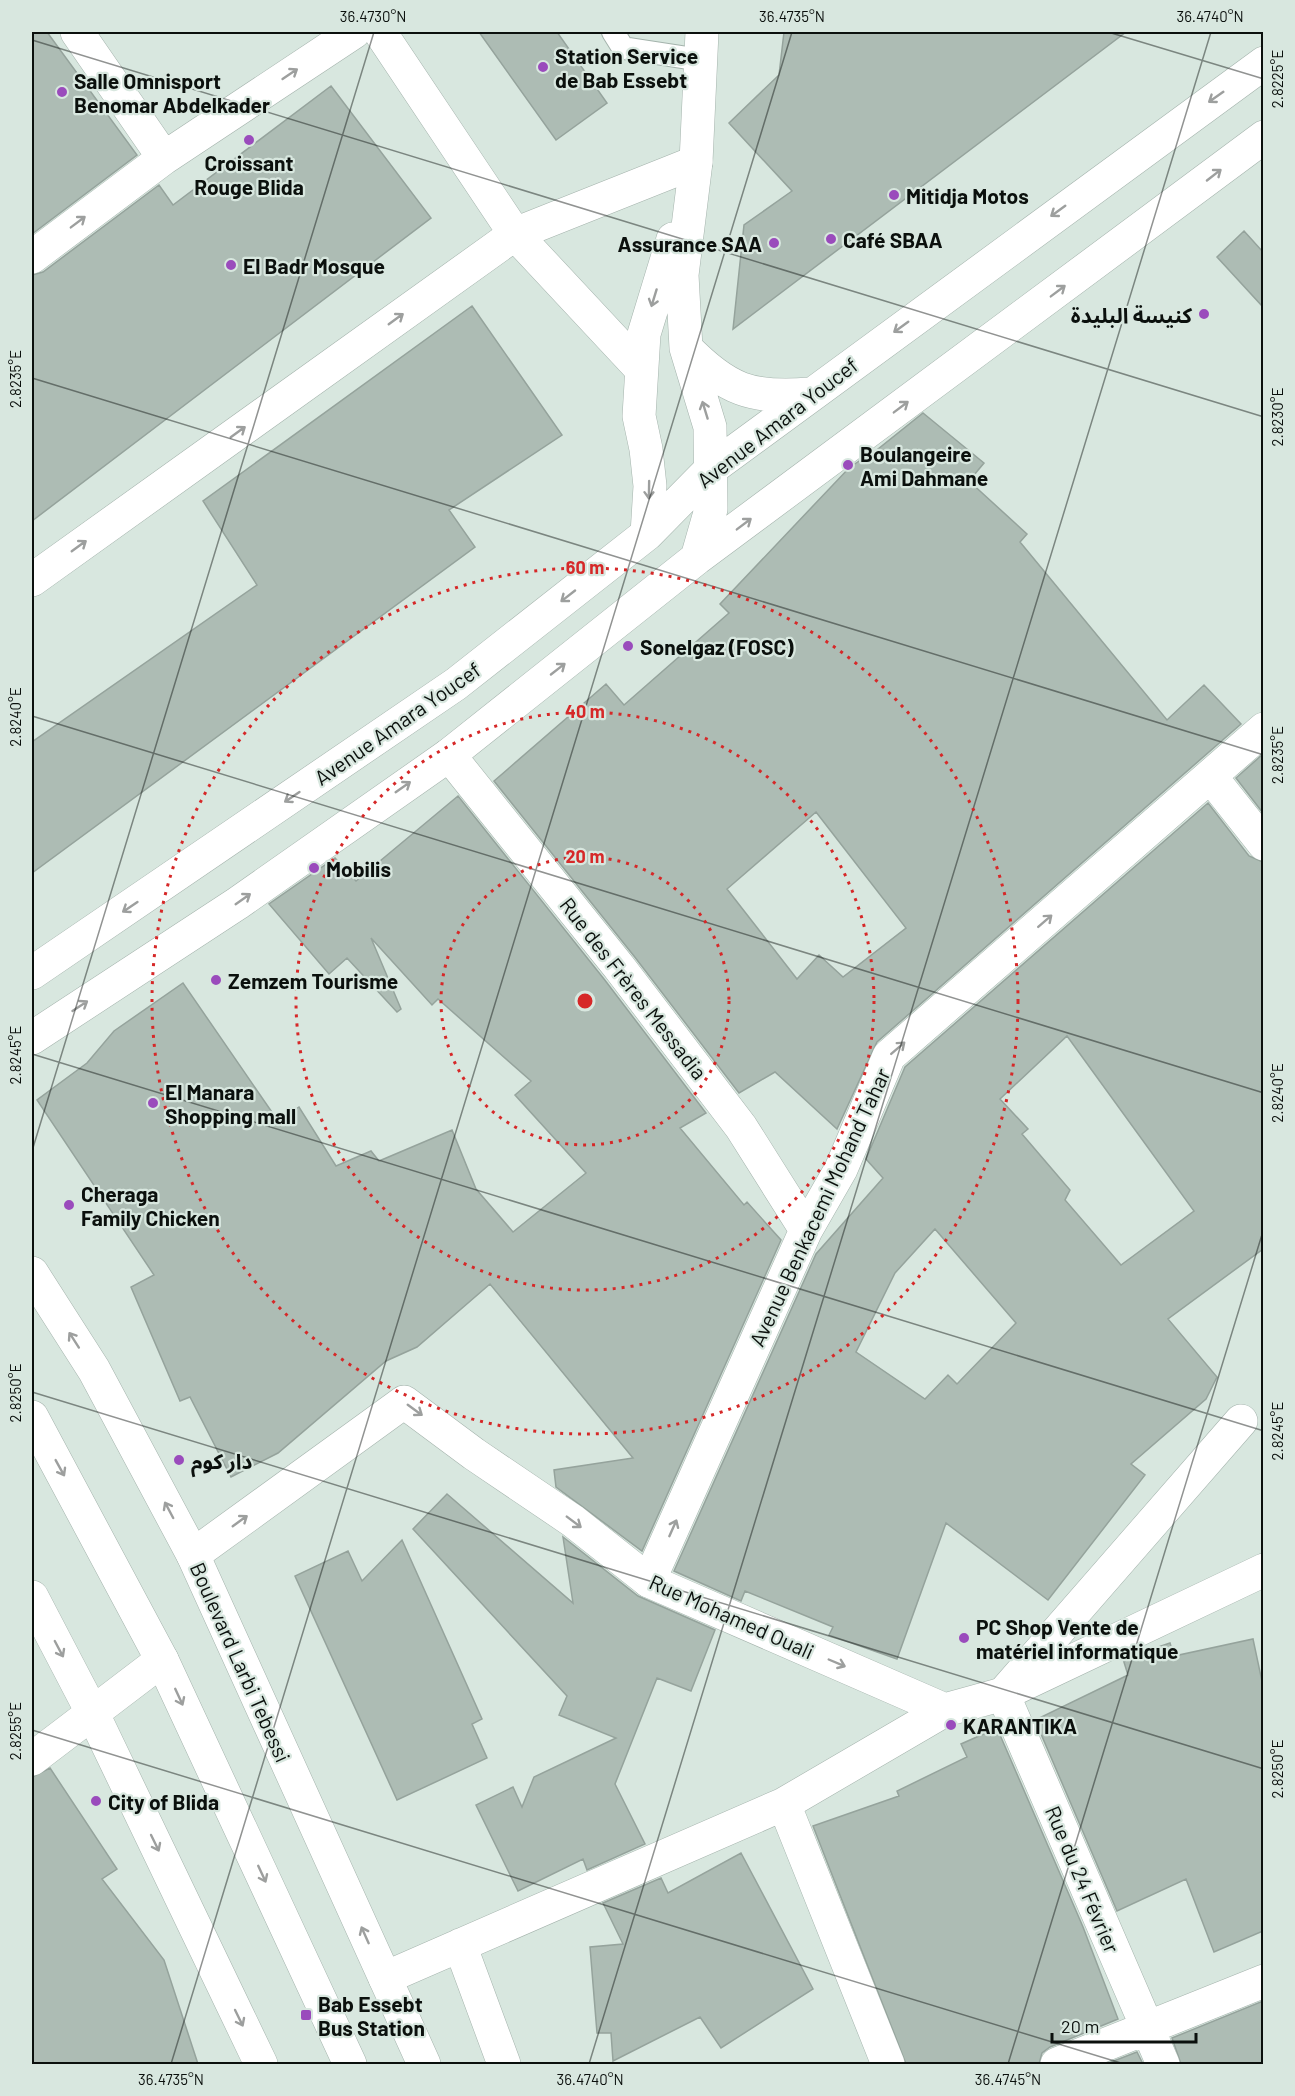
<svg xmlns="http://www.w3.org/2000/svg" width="1295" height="2096" font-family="Barlow,'Noto Sans Arabic',sans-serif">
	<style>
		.building { fill: #adbcb4; stroke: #95a39c; stroke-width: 1.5; fill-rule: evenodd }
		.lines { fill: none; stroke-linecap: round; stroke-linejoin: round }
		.lane-casing { stroke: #a4b3ac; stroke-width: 24 }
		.street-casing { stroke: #a4b3ac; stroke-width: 34 }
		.secondary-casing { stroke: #a4b3ac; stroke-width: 34 }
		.primary-casing { stroke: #a4b3ac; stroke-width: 34 }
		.lane { stroke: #fff; stroke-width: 22 }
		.street { stroke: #fff; stroke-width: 33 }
		.secondary { stroke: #fff; stroke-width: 33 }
		.primary { stroke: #fff; stroke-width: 33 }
		.oneway { stroke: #9d9f9e }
		.ticks { fill: none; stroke: #0b100d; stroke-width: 1.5; stroke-opacity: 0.45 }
		.ring { fill: none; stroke: #d62828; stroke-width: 3; stroke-dasharray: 3 6 }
		.poi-dot { fill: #9a4bbc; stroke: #d8e7df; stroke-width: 2 }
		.labels { text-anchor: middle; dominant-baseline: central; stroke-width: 4.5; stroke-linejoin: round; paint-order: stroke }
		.poi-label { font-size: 21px; font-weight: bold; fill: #0b100d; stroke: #d8e7df; text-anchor: start }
		.street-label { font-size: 21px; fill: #0b100d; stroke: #d8e7df }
		.centre { fill: #d62828; stroke: #d8e7df; stroke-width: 3 }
		.ring-label { font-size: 18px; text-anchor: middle; font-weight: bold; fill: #d62828; stroke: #d8e7df; stroke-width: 4.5; stroke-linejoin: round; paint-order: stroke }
		.neatline { fill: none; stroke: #0b100d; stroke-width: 2 }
		.ticks-label { font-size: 15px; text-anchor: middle; fill: #0b100d }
	</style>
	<rect width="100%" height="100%" fill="#d8e7df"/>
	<path class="building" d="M32 32H47L137 155 32 234Z
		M479 32H557L607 103 556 140Z
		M784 32H1126L733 329 744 225 792 191 729 123 779 75Z
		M331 86 431 218 32 521V275L43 272 159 185 173 205Z
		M1244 231 1263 252V307L1217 257Z
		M472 306 562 435 449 510 475 547 32 873V742L257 585 203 501Z
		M923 413 984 463 969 481 1027 534 1020 542 1167 720 1204 685 1241 724 877 1042 837 1129 775 1072 739 1093 634 956 494 781 606 684 624 705 729 613 720 604 849 468 862 459 863 461ZM816 812 906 928 843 977 819 955 797 979 727 889Z
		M1263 754V813L1236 778Z
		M458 796 604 979 706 1113 680 1128 744 1205 747 1202 781 1240 642 1551 556 1487 554 1470 633 1458 490 1284 417 1347 386 1361 278 1453 231 1477 190 1397 180 1401 131 1287 154 1275 37 1100 87 1063 114 1031 183 983 278 1121 299 1107 336 1166 371 1151 379 1161 452 1130 476 1189 513 1232 586 1173 515 1095 531 1081 438 999 432 1005 371 938 401 1009 397 1012 347 958 329 974 269 904 335 858 356 881Z
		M1208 803 1249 856 1263 862V1249L1168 1319 1217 1377 1206 1399 1131 1464 1145 1475 1048 1600 946 1523 897 1659 829 1635 833 1627 745 1591 741 1601 674 1571 816 1254 883 1178 866 1159 905 1067ZM1067 1036 1194 1211 1121 1265 1065 1200 1070 1190 1022 1134 1028 1129 1000 1099ZM935 1229 1016 1323 957 1384 948 1375 925 1399 856 1352 895 1273Z
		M447 1494 573 1603 563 1537 638 1596 715 1630 691 1691 657 1678 615 1784 645 1844 587 1870 583 1859 518 1891 476 1805 513 1787 522 1807 534 1777 616 1738 559 1715 567 1696 413 1529Z
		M402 1540 482 1719 472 1724 487 1758 397 1800 295 1576 348 1551 362 1581Z
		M1253 1639 1263 1686V1931L1214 1952 1186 1879 1117 1911 1035 1720 1128 1675 1123 1659 1170 1643 1174 1656Z
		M997 1728 1083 1927 1118 2019 1050 2047 1042 2053 1039 2064H906L813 1826 899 1796 897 1791 967 1757 961 1744Z
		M50 1768 117 1869 102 1879 164 1960 198 2064H32V1777Z
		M741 1853 813 1989 721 2048 700 2017 613 2061 611 2033H597L590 1947 623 1944 603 1903 661 1878 668 1893Z
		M1263 2001V2064H1181L1172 2038Z
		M1137 2052 1143 2064H1106Z"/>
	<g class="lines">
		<defs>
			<path id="lane" d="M613 32 623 48 701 60"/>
			<path id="street" d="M77 32 164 158
				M380 32 515 234 641 369
				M32 257 164 158 354 32
				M32 580 515 234 696 162
				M449 755 619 967 741 1127 806 1230
				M1211 777 1264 844
				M649 1581 806 1230 841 1169 889 1056 1264 729
				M32 1597 92 1712 261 2064
				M32 1759 162 1660
				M784 1804 888 2064
				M460 1945 504 2064
				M385 1978 784 1804 945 1710
				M1057 2064 1264 1981
				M1163 2064 1003 1694 1241 1421"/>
			<path id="secondary" d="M193 1555 404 1402 474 1454 573 1521 649 1581 945 1710 1003 1694 1264 1570"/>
			<path id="primary" d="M686 348C727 390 751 399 810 394
				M647 534 650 486 646 449 639 416 644 334 673 239
				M697 558 711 509 710 427 686 348 682 275 696 162 702 32
				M32 973 456 684 647 534 712 468 1264 63
				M32 1038 238 903 449 755 697 558 1264 137
				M32 1273 94 1370 193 1555 424 2064
				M32 1417 162 1660 350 2064"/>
		</defs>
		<use href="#lane" class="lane-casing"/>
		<use href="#street" class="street-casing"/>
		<use href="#secondary" class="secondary-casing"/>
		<use href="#primary" class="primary-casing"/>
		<use href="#lane" class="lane"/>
		<use href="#street" class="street"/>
		<use href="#secondary" class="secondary"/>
		<use href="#primary" class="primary"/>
	</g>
	<defs><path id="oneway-shaft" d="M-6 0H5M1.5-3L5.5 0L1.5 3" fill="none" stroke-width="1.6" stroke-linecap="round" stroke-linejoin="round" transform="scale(1.5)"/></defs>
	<g class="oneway">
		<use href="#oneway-shaft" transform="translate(290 74) rotate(-34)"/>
		<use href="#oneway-shaft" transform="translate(1216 97) rotate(145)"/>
		<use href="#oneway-shaft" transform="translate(1214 175) rotate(-38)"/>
		<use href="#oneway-shaft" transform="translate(1058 211) rotate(144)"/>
		<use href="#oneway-shaft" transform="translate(78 222) rotate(-37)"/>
		<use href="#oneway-shaft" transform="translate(1058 291) rotate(-37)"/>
		<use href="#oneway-shaft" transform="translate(654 298) rotate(107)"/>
		<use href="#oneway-shaft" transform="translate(396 319) rotate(-36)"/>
		<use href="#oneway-shaft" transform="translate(901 327) rotate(144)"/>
		<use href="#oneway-shaft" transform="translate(901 407) rotate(-37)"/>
		<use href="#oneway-shaft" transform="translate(705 410) rotate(-107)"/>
		<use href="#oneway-shaft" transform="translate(238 432) rotate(-36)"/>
		<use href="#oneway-shaft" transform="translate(649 490) rotate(91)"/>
		<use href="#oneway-shaft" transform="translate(744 524) rotate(-37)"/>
		<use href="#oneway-shaft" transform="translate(79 546) rotate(-36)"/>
		<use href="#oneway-shaft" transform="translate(568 596) rotate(142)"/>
		<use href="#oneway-shaft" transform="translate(558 669) rotate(-38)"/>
		<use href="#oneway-shaft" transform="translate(403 787) rotate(-35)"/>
		<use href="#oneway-shaft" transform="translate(292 797) rotate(146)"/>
		<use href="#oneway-shaft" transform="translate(243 899) rotate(-35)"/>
		<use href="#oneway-shaft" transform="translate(130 907) rotate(146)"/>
		<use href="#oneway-shaft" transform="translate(1045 921) rotate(-41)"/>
		<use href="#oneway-shaft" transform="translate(80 1006) rotate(-33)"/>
		<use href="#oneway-shaft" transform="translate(898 1048) rotate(-41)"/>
		<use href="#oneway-shaft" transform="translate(74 1340) rotate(-123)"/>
		<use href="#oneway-shaft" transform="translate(415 1410) rotate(36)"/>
		<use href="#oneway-shaft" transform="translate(60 1468) rotate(61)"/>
		<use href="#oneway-shaft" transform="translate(169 1510) rotate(-118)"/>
		<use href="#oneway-shaft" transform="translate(240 1521) rotate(-36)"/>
		<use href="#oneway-shaft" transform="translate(574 1522) rotate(37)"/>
		<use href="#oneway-shaft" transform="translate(673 1528) rotate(-66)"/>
		<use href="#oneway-shaft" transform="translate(59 1649) rotate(62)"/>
		<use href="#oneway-shaft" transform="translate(837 1663) rotate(23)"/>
		<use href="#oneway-shaft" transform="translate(179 1697) rotate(65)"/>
		<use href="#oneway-shaft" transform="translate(155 1843) rotate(64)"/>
		<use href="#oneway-shaft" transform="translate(262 1874) rotate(65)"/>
		<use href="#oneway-shaft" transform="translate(365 1935) rotate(-114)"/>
		<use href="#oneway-shaft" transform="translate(239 2018) rotate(64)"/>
	</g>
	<path class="ticks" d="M1108 32 1264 79M32 40 1264 417M32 378 1264 755M32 716 1264 1093M32 1054 1264 1431M32 1151 374 32M32 1392 1264 1769M32 1730 1124 2064M171 2064 792 32M589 2064 1211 32M1008 2064 1264 1228"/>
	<g class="ring">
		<circle cx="585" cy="1001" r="144"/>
		<circle cx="585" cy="1001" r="289"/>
		<circle cx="585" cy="1001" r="433"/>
	</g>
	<g class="poi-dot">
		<circle cx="543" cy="67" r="6"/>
		<circle cx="62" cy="92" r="6"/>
		<circle cx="249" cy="140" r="6"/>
		<circle cx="894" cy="195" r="6"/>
		<circle cx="831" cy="239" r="6"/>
		<circle cx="774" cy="243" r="6"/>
		<circle cx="231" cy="265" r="6"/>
		<circle cx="1204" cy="314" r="6"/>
		<circle cx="848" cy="465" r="6"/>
		<circle cx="628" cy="646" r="6"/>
		<circle cx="314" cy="868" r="6"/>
		<circle cx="216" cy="980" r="6"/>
		<circle cx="153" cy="1103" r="6"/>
		<circle cx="69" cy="1205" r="6"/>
		<circle cx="179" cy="1460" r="6"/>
		<circle cx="964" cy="1638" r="6"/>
		<circle cx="951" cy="1725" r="6"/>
		<circle cx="96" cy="1801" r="6"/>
		<rect x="300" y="2009" width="12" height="12" rx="3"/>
	</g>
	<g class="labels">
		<g class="poi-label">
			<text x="555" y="55">Station Service<tspan x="555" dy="24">de Bab Essebt</tspan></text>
			<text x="74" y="80">Salle Omnisport<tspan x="74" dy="24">Benomar Abdelkader</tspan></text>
			<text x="249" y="162" text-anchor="middle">Croissant<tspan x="249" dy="24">Rouge Blida</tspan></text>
			<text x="906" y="195">Mitidja Motos</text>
			<text x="843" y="239">Café SBAA</text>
			<text x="762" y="243" text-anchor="end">Assurance SAA</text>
			<text x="243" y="265">El Badr Mosque</text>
			<text x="1192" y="314" text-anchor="end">كنيسة البليدة</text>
			<text x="860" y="453">Boulangeire<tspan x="860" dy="24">Ami Dahmane</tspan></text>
			<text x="640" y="646">Sonelgaz (FOSC)</text>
			<text x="326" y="868">Mobilis</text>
			<text x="228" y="980">Zemzem Tourisme</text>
			<text x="165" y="1091">El Manara<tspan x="165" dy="24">Shopping mall</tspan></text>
			<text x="81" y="1193">Cheraga<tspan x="81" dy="24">Family Chicken</tspan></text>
			<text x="191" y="1460">دار كوم</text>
			<text x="976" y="1626">PC Shop Vente de<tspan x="976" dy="24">matériel informatique</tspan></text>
			<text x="963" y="1725">KARANTIKA</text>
			<text x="108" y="1801">City of Blida</text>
			<text x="318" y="2003">Bab Essebt<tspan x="318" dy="24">Bus Station</tspan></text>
		</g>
		<g class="street-label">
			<text transform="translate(777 422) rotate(-38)">Avenue Amara Youcef</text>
			<text transform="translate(397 723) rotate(-35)">Avenue Amara Youcef</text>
			<text transform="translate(634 988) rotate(52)">Rue des Frères Messadia</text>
			<text transform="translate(819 1207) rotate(-65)">Avenue Benkacemi Mohand Tahar</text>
			<text transform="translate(732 1616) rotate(24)">Rue Mohamed Ouali</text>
			<text transform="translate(241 1662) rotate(66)">Boulevard Larbi Tebessi</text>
			<text transform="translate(1083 1879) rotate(67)">Rue du 24 Février</text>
		</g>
	</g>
	<circle cx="585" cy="1001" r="9" class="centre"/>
	<g class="ring-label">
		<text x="585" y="574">60 m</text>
		<text x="585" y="718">40 m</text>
		<text x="585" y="863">20 m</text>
	</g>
	<rect width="1295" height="2096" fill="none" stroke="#d8e7df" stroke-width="66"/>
	<path d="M1052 2033v9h144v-9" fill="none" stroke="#0b100d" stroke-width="3"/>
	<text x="1061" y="2033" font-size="18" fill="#0b100d" stroke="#d8e7df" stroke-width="4.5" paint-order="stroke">20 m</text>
	<rect x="33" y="33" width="1229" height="2030" class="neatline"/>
	<g class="ticks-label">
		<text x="373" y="22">36.4730°N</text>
		<text x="792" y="22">36.4735°N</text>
		<text x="1210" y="22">36.4740°N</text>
		<text transform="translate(1278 79) rotate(-90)" y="5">2.8225°E</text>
		<text transform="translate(16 379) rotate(-90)" y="5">2.8235°E</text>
		<text transform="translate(1278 417) rotate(-90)" y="5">2.8230°E</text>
		<text transform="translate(16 717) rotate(-90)" y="5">2.8240°E</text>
		<text transform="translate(1278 755) rotate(-90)" y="5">2.8235°E</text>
		<text transform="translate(16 1055) rotate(-90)" y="5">2.8245°E</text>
		<text transform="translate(1278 1093) rotate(-90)" y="5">2.8240°E</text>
		<text transform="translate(16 1393) rotate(-90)" y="5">2.8250°E</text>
		<text transform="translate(1278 1431) rotate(-90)" y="5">2.8245°E</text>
		<text transform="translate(16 1731) rotate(-90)" y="5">2.8255°E</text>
		<text transform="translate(1278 1769) rotate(-90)" y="5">2.8250°E</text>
		<text x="171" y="2085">36.4735°N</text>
		<text x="590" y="2085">36.4740°N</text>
		<text x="1008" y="2085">36.4745°N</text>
	</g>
</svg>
